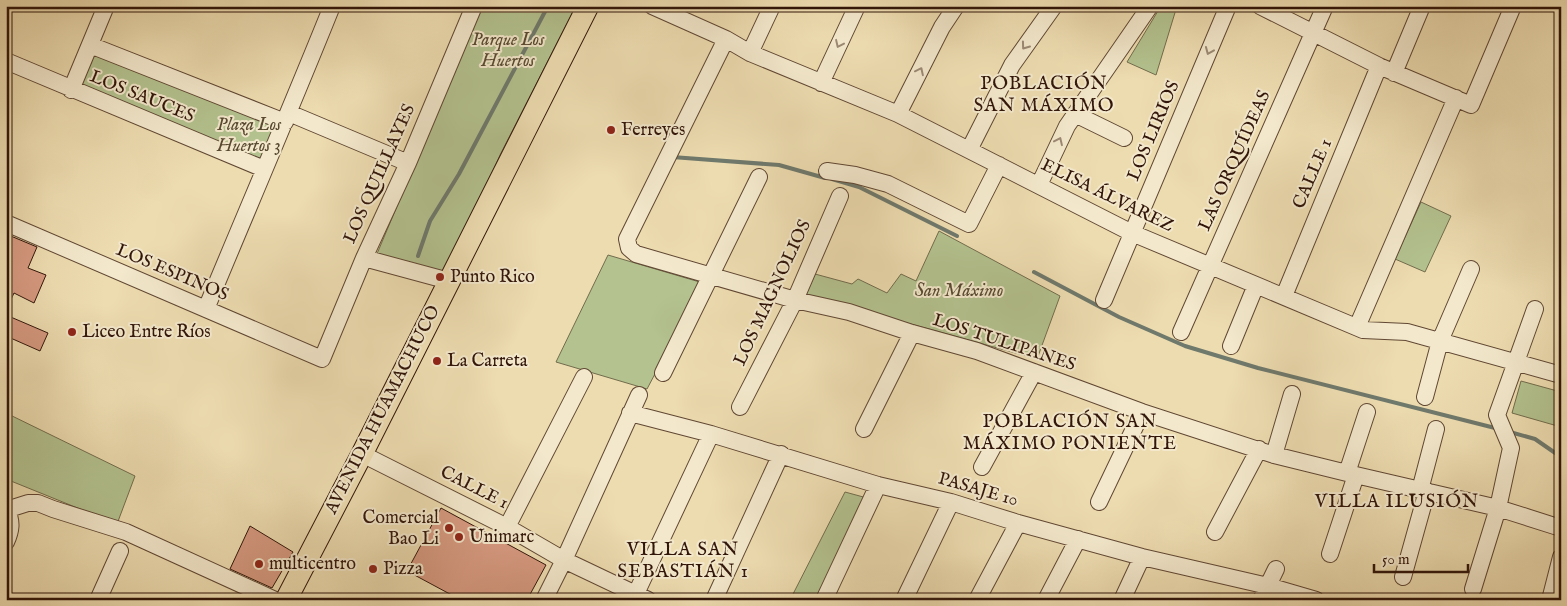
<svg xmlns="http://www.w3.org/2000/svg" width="1567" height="606" font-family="'IM FELL English',serif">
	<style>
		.green { fill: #b3c28f; stroke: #726c4c }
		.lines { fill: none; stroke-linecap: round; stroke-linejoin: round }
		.stream { stroke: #6f796c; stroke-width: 4 }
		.building { fill: #d69980; stroke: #311509 }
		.minor-casing { stroke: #604733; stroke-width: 18 }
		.major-casing { stroke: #311509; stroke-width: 23 }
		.minor { stroke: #f3e8cc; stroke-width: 16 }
		.major { stroke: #eddcb0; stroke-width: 21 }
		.oneway { stroke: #9c8974 }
		.poi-dot { fill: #8f2418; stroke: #f3e8cc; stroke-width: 2 }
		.labels { text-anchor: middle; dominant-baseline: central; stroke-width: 4; stroke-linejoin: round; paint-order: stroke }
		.park-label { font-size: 18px; font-style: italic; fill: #584931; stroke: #f3e8cc }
		.street-label { font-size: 18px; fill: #311509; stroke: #f3e8cc }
		.poi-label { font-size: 18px; fill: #311509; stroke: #f3e8cc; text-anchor: start }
		.neighbourhood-label { font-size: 19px; letter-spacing: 1px; fill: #311509; stroke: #f3e8cc }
	</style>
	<rect width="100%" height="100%" fill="#eddcb0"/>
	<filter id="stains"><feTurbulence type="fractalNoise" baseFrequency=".004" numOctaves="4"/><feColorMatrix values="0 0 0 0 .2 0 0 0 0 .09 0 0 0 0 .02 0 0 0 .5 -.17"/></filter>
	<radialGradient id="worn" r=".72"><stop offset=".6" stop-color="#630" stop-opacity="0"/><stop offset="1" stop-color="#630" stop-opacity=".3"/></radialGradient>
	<path class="green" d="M481 6H576L500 155 446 279 374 261Z
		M1161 6H1177L1156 75 1127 62Z
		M93 53 276 125 260 161 79 86Z
		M1421 202 1451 216 1425 272 1395 259Z
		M939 231 1060 296 1037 359 806 295 815 274 852 284 858 279 887 293 901 274 916 281Z
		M608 255 703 283 647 389 556 362Z
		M1521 381 1561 392V427L1512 413Z
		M6 413 135 476 117 524 6 479Z
		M845 492 867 498 816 600H790Z"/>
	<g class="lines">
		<path class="stream" d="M672 157 779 165 825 178
			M832 179 859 187 957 236
			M418 256 430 221 459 174 548 6
			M1034 272 1119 317 1185 346 1258 368 1499 429
			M1510 432 1535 439 1561 457"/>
	</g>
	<path class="building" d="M6 234 37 247 28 268 46 275 34 303 14 293 6 310Z
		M6 315 48 333 40 351 6 336Z
		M441 508 546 565 527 600H461L407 571Z
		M250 526 293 552 272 588 230 569Z"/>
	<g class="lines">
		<defs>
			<path id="minor" d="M652 6 726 39 750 53 898 114 1132 233 1363 330 1407 332 1561 375
				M1260 6 1379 66 1471 105 1513 6
				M726 39 627 239 629 248 636 254 795 300 849 312 912 333 977 351 1142 412 1274 455 1347 473 1498 508 1561 528
				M90 45 285 122
				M750 53 772 6
				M6 61 264 169
				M1394 73 1422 6
				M821 83 857 6
				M71 90 106 6
				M289 113 408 163
				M898 114 942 27 956 6
				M1075 114 1124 138
				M969 150 1012 65 1054 6
				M827 171 855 175 888 184 969 224 999 165
				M1039 185 1067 126 1150 6
				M6 223 322 359 364 258 408 163 474 6
				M364 258 449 281
				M1284 296 1379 66
				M1104 300 1228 6
				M206 309C248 208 291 108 332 6
				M1357 327 1456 98
				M1181 332 1325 6
				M1231 346 1256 285
				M663 373 759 177
				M1425 397 1440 341 1471 269
				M740 407 795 300 840 196
				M630 413 711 434 878 485 951 502 1018 523 1142 557 1268 586 1316 600
				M864 429 912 333
				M362 454 507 527 564 560 648 600
				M1274 455 1292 394
				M982 467 1034 372
				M1347 473 1367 412
				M1420 490 1436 429
				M1099 502 1142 412
				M6 510 28 503H38L53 509 126 532 275 600
				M6 510C13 521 11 531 6 542
				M507 527 584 377
				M1215 532 1259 449
				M1330 554 1356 475
				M1403 577 1427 491
				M1473 589 1498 508 1511 448 1497 415 1535 309
				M98 600 120 551
				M544 600 564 560 639 395
				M633 600 711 434
				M714 600 781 454
				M824 600 878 485
				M904 600 951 502
				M977 600 1018 523
				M1046 600 1078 539
				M1122 600 1142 557
				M1261 600 1276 569
				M1550 600 1561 557"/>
			<path id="major" d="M286 600 362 454 588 6"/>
		</defs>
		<use href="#minor" class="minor-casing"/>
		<use href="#major" class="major-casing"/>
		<use href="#minor" class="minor"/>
		<use href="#major" class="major"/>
	</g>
	<defs><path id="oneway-chevron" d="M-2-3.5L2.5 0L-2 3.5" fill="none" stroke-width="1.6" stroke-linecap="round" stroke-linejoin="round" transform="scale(1.25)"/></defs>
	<g class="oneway">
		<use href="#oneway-chevron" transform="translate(839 44) rotate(115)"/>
		<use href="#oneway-chevron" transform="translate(1025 46) rotate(126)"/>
		<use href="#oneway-chevron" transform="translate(1209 51) rotate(113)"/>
		<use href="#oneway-chevron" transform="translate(920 71) rotate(-64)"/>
		<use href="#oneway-chevron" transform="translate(1059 141) rotate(-65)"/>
	</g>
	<g class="poi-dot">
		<circle cx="611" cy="130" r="5"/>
		<circle cx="440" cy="277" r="5"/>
		<circle cx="72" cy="332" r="5"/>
		<circle cx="437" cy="361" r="5"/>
		<circle cx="449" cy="528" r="5"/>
		<circle cx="459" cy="537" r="5"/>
		<circle cx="259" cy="564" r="5"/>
		<circle cx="373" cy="569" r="5"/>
	</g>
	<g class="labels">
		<g class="park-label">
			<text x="508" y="40">Parque Los<tspan x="508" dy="21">Huertos</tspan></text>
			<text x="249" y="125">Plaza Los<tspan x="249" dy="21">Huertos 3</tspan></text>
			<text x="959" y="291">San Máximo</text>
		</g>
		<g class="street-label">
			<text transform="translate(142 97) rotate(22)">LOS SAUCES</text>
			<text transform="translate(1154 131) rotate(-67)">LOS LIRIOS</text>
			<text transform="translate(1235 161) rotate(-66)">LAS ORQUÍDEAS</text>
			<text transform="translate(380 174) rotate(-66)">LOS QUILLAYES</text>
			<text transform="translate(1313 174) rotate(-67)">CALLE 1</text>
			<text transform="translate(1107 196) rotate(26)">ELISA ÁLVAREZ</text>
			<text transform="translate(172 273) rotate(23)">LOS ESPINOS</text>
			<text transform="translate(773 293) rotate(-65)">LOS MAGNOLIOS</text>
			<text transform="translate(1004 343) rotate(18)">LOS TULIPANES</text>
			<text transform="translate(383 410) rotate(-63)">AVENIDA HUAMACHUCO</text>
			<text transform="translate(474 488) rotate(27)">CALLE 1</text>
			<text transform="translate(978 490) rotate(16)">PASAJE 10</text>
		</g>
		<g class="poi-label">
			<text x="621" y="130">Ferreyes</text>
			<text x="450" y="277">Punto Rico</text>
			<text x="82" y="332">Liceo Entre Ríos</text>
			<text x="447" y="361">La Carreta</text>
			<text x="439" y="518" text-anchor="end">Comercial<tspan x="439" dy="21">Bao Li</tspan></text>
			<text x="469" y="537">Unimarc</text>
			<text x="269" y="564">multicentro</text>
			<text x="383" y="569">Pizza</text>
		</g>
		<g class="neighbourhood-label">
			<text x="1044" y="84">POBLACIÓN<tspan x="1044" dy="22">SAN MÁXIMO</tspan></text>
			<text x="1070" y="422">POBLACIÓN SAN<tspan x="1070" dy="22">MÁXIMO PONIENTE</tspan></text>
			<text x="1397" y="502">VILLA ILUSIÓN</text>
			<text x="683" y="550">VILLA SAN<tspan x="683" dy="22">SEBASTIÁN 1</tspan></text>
		</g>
	</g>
	<rect width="1567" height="606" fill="none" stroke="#eddcb0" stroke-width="25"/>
	<rect x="8" y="8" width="1552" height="591" fill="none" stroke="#311509" stroke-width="2.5"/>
	<rect x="12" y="12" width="1542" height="581" fill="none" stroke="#311509"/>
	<path d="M1374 564v8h94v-8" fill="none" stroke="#311509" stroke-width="2.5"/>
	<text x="1382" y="564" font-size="15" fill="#311509" stroke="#f3e8cc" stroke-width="4" paint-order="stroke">50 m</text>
	<rect width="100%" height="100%" filter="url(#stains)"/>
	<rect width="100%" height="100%" fill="url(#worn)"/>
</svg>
